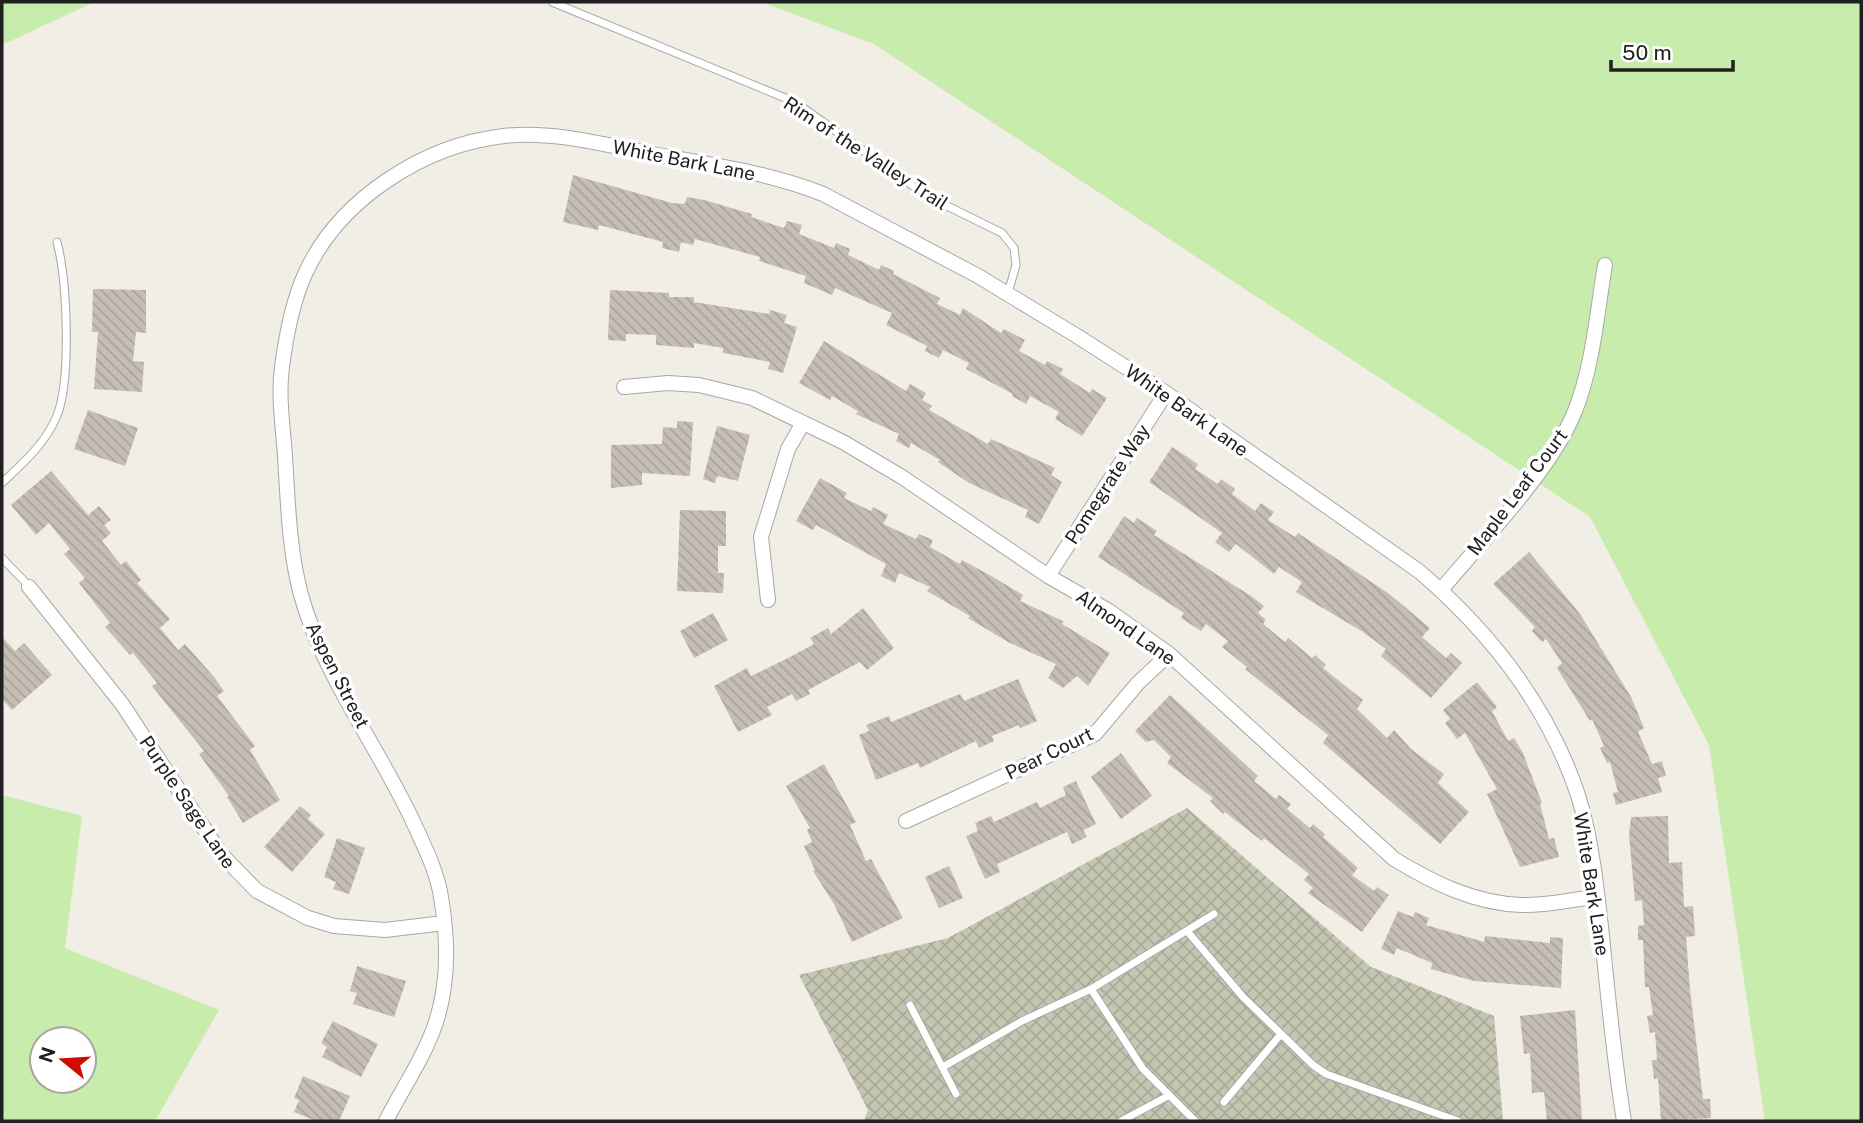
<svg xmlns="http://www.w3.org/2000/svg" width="1863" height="1123" font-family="'Public Sans',sans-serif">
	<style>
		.construction { fill: url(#construction-cross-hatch) }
		.grass { fill: #c8ecab; fill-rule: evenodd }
		.building { fill: url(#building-back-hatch) }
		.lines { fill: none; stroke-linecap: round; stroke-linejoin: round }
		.service-casing { stroke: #a7a7a7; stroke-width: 9 }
		.minor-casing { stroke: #a7a7a7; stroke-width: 16 }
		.service { stroke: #fff; stroke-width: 7 }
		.minor { stroke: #fff; stroke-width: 14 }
		.labels { text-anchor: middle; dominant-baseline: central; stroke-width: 7; stroke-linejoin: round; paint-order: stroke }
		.street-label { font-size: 19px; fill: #202020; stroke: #fff }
	</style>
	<defs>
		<pattern id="construction-cross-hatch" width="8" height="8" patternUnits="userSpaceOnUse" patternTransform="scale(1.75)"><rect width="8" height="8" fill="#c5c6b1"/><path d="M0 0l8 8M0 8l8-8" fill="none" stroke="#a9aa98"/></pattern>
		<pattern id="building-back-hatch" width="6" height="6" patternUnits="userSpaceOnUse" patternTransform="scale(1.75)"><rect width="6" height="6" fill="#c6beb5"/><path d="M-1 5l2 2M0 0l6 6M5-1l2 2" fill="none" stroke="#aaa39b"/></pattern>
	</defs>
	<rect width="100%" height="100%" fill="#f1eee6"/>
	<path class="construction" d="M1187 808 1371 967 1494 1016 1503 1121H864L868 1110 799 975 948 938Z"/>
	<path class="grass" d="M2 2H94L2 45Z
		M761 2H1861V1121H1765L1709 745 1590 517 874 44Z
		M2 795 82 816 65 948 219 1010 155 1121H2ZM42 1039H84V1081H42Z"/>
	<path class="building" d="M573 175 672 203 685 204 687 197 704 200 752 214 751 217 784 228 787 221 802 225 799 234 834 248 836 243 850 249 848 255 879 270 881 265 894 271 893 274 940 298 937 304 960 315 963 308 1001 333 1004 329 1025 340 1019 351 1045 365 1047 361 1063 369 1060 374 1090 393 1092 389 1107 398 1082 436 1055 419 1059 412 1030 396 1026 404 1012 396 1013 394 966 369 969 363 943 350 939 358 925 351 927 346 886 325 892 313 835 288 832 295 804 283 806 276 759 261 760 257 695 239 693 245 681 242 679 252 662 248 663 242 599 225 598 230 563 222Z
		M93 289 146 290V333L136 332 133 361 144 362 142 392 94 389 98 332H92Z
		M610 290 669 293V297H694V302L769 314 770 310 787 315 784 323 797 327 783 373 768 369 770 362 723 353V348L694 343V348L656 345V335L626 334V341L608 340Z
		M824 341 906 391 910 384 926 393 922 400 932 406 929 410 988 444 991 439 1055 468 1051 475 1062 482 1039 524 1025 517 1028 510 969 483 938 462 940 460 911 443 909 448 896 441 899 434 856 414 858 411 832 396 830 400 799 383Z
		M88 410 138 428 125 466 74 449Z
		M677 421 693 422 690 476 642 473V485L611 488V445L662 444 663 427 677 428Z
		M717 426 750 435 738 481 717 476 715 483 703 479Z
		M1172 447 1198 464 1195 469 1218 484 1221 479 1235 489 1232 494 1255 511 1261 503 1274 512 1268 520 1295 537 1298 533 1388 593 1430 628 1422 637 1446 658 1451 653 1462 663 1431 698 1381 656 1386 649 1363 632 1296 592 1302 582 1279 567 1274 574 1236 544 1229 552 1215 542 1222 533 1149 482Z
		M51 471 88 515 99 506 111 520 104 525 111 533 102 541 121 565 126 561 141 580 137 583 170 619 160 628 178 650 185 644 214 677 224 691 217 696 255 746 250 750 280 800 243 823 227 797 229 796 199 754 204 751 152 686 157 683 133 653 130 655 105 627 110 623 79 583 85 578 64 554 70 549 49 523 36 535 11 505Z
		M820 478 847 493 844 498 871 511 873 507 888 515 883 524 916 539 919 534 933 540 930 547 960 564 962 560 993 577 1023 595 1020 601 1063 621 1062 624 1110 653 1088 686 1077 676 1063 688 1048 678 1056 664 1008 642 968 618 970 616 927 591 930 587 899 573 895 583 881 576 886 564 816 525 813 530 796 521Z
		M680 510 726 511V546H718V573H724L723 593 677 591Z
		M1124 516 1134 523 1137 518 1157 531 1154 535 1251 596 1264 606 1258 613 1266 620 1263 624 1285 642 1288 638 1312 658 1315 655 1326 665 1323 668 1363 700 1357 709 1387 738 1394 730 1411 749 1444 774 1438 783 1469 812 1440 844 1323 743 1328 735 1245 669 1247 667 1222 647 1228 641 1206 624 1201 631 1181 618 1184 613 1098 557Z
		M1529 552 1580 614 1631 697 1644 728 1638 732 1652 764 1662 761 1666 776 1658 778 1662 792 1616 805 1613 793 1618 792 1610 762 1607 763 1600 748 1604 746 1592 719 1590 721 1557 668 1562 663 1546 639 1542 642 1532 631 1535 627 1493 584Z
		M863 608 894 648 867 670 860 662 808 690 810 694 796 701 792 694 767 707 772 715 738 732 714 686 747 668 751 676 790 657 814 644 810 638 828 628 831 634Z
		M713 613 728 640 694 658 680 631Z
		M2 637 15 651 24 643 52 675 12 710 2 699Z
		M1018 679 1037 721 1020 728 1019 725 992 736 994 741 979 748 976 741 920 768 918 763 876 780 859 735 869 731 866 725 889 716 891 722 960 694 964 701Z
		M1477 682 1497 707 1492 711 1508 741 1514 738 1523 753 1542 803 1540 804 1549 839 1554 838 1559 857 1520 867 1487 794 1497 789 1465 733 1457 739 1445 723 1450 719 1443 710Z
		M1170 695 1258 776 1254 781 1276 799 1279 795 1291 804 1287 809 1310 828 1313 824 1325 834 1323 837 1358 868 1352 875 1374 891 1377 887 1389 895 1362 932 1308 893 1313 888 1304 880 1309 874 1264 838 1262 841 1225 812 1223 814 1210 801 1213 798 1167 763 1171 757 1154 740 1146 742 1135 731Z
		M1121 753 1152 796 1121 819 1091 777Z
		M824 764 856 822 850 825 866 861 871 859 903 918 852 942 834 904 813 871 815 870 804 846 812 842 807 830 810 828 786 786Z
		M1076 781 1096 824 1083 830 1087 837 1072 844 1067 832 997 864 1000 872 985 879 966 836 978 831 975 823 991 816 994 822 1037 802 1040 808 1066 795 1063 787Z
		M300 806 311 815 308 819 325 834 292 872 264 847Z
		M1668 816 1669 863 1682 862 1684 907 1693 906 1695 936 1686 937 1690 990 1703 1099H1710L1711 1118 1661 1121 1658 1078 1654 1079 1652 1060H1657L1655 1032 1650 1033 1647 1016 1653 1015 1649 987H1645L1643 940H1638V926L1644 925 1642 900 1635 901 1629 835 1631 817Z
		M337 838 365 848 349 894 333 889 336 882 324 877Z
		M949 866 963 898 939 908 925 877Z
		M1398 911 1413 917 1415 912 1429 918 1426 925 1484 942 1485 936 1550 943V937L1563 938 1561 988 1474 981 1431 969 1432 963 1397 948 1394 955 1381 949Z
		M357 966 406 981 394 1017 353 1004 357 993 350 991Z
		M1575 1010 1582 1121H1547L1544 1092 1532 1093 1530 1053 1524 1054 1520 1016Z
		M333 1021 378 1044 361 1077 322 1057 327 1047 321 1043Z
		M303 1076 350 1096 339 1121H316L294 1112 299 1100 294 1098Z"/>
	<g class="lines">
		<defs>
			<path id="service" d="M552 2 795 102 927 196 1002 233 1014 248 1016 265 1008 293
				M2 483C23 463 44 445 56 418 72 382 67 280 57 242
				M2 558 29 586
				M1187 931 1243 997 1313 1065 1326 1074 1458 1121
				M1091 989 1143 1069 1195 1121
				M910 1005 956 1094
				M943 1067 1022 1021 1091 989 1214 914
				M1224 1102 1281 1034
				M1121 1121 1168 1096"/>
			<path id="minor" d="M624 387 668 383 699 385 752 398 843 442 902 477 1048 576 1109 611 1169 654 1394 859C1434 883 1473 903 1521 905 1546 906 1573 899 1597 897
				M1048 576 1166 393
				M29 587 122 704 221 854 257 891 308 918 334 926 385 930 444 923
				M1441 590C1482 541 1552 469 1575 411 1593 366 1597 313 1605 265
				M768 600 761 537 788 449 803 423
				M906 821 1095 734 1138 683 1169 654
				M386 1121C402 1089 425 1056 436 1022 449 982 448 938 441 897 437 872 426 850 416 828 381 750 324 678 301 595 289 550 288 503 285 456 283 427 278 396 282 367 286 336 292 303 305 274 339 199 424 145 504 136 555 130 609 146 658 155 714 165 770 173 823 194L978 276 1077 336 1166 393 1420 572C1490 632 1548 706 1578 795 1592 840 1597 890 1602 936 1608 998 1614 1060 1624 1121"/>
		</defs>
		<use href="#service" class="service-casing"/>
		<use href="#minor" class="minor-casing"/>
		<use href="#service" class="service"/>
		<use href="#minor" class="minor"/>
	</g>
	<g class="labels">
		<g class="street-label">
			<text transform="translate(866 153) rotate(33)">Rim of the Valley Trail</text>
			<text transform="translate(684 160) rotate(11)">White Bark Lane</text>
			<text transform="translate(1187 410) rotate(35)">White Bark Lane</text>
			<text transform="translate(1107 484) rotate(-57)">Pomegrate Way</text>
			<text transform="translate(1517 492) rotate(-53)">Maple Leaf Court</text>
			<text transform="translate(1126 627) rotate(35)">Almond Lane</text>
			<text transform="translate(338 675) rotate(63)">Aspen Street</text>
			<text transform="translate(1049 753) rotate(-26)">Pear Court</text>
			<text transform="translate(188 802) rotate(56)">Purple Sage Lane</text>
			<text transform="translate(1592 884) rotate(81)">White Bark Lane</text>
		</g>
	</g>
	<rect width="1863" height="1123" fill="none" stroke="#202020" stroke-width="7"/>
	<g transform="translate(63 1060) rotate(288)"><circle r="33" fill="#ffffff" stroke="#a6a6a6" stroke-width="2"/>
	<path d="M0-5L12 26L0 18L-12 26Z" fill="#d00b00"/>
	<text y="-10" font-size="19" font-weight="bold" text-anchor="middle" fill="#202020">N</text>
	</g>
	<path d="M1611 60v10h122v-10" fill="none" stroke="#202020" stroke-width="3.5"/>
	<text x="1622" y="60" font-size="21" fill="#202020" stroke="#ffffff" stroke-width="5" paint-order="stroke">50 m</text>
</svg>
